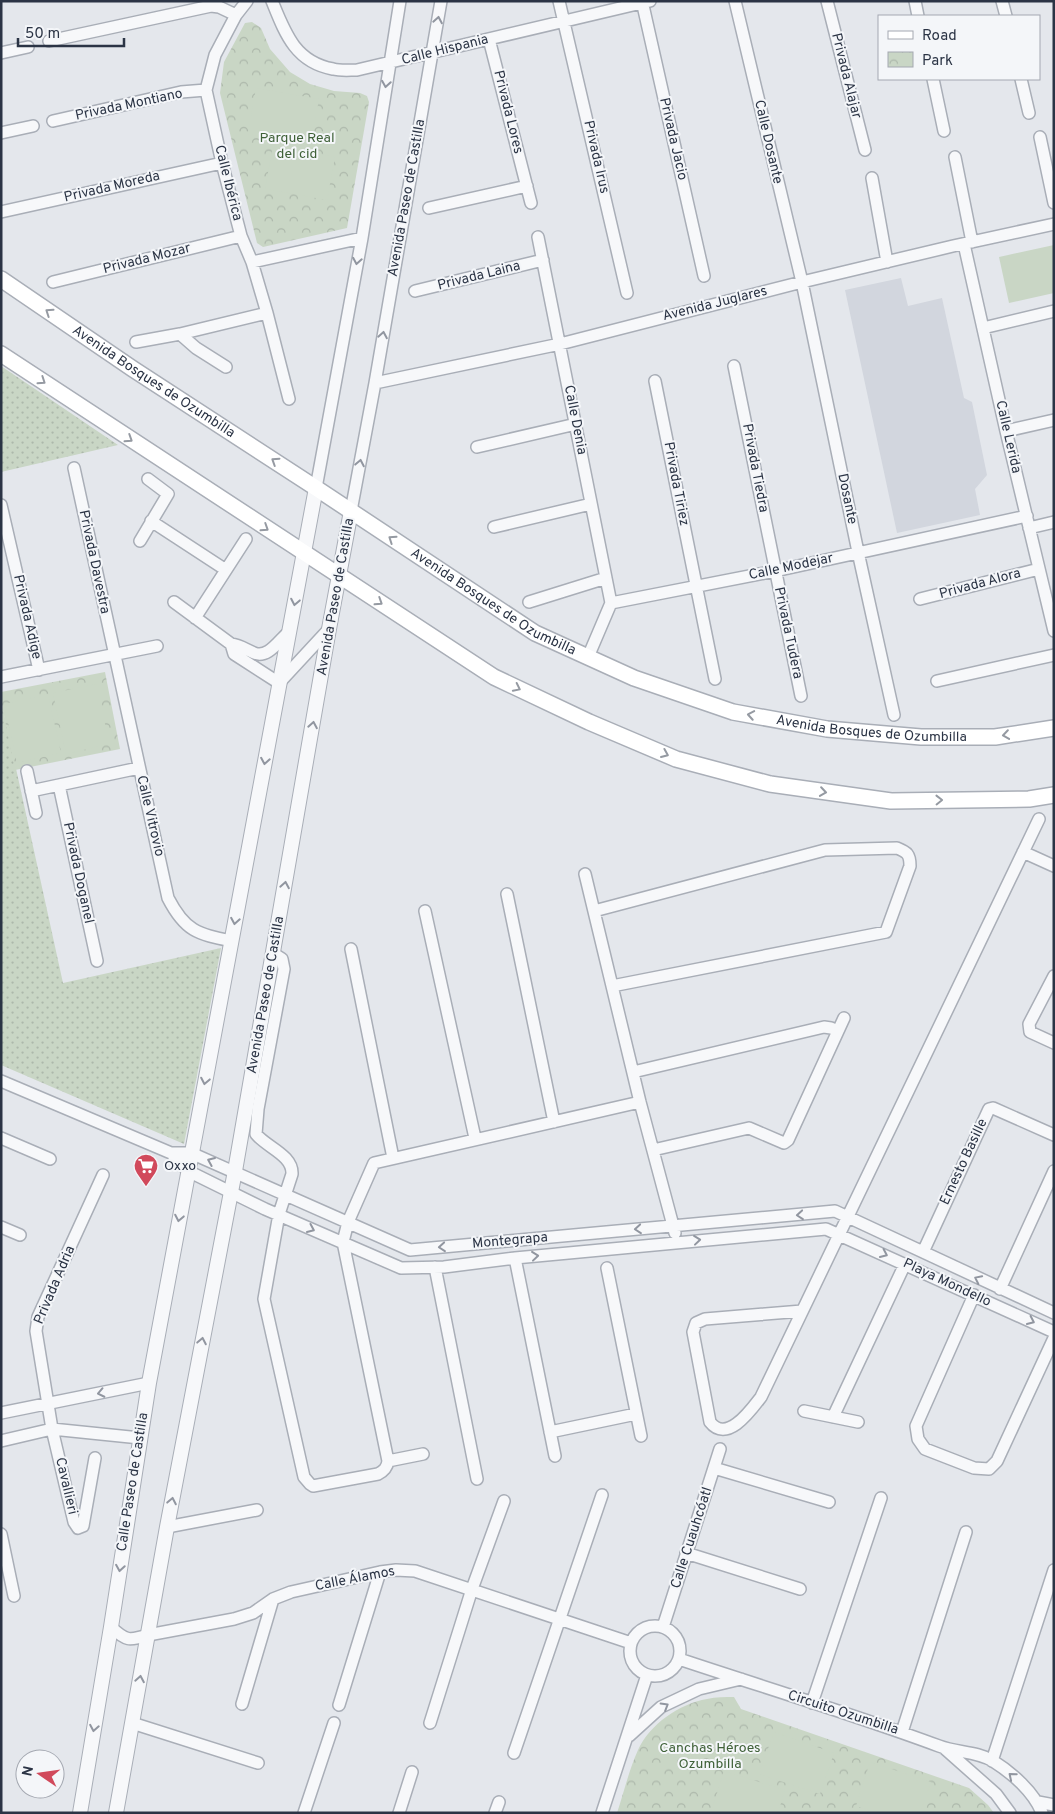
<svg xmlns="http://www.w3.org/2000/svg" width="1055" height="1814" font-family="Overpass,sans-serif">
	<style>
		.built { fill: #d2d6de }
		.grass { fill: url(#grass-dots) }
		.park { fill: url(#park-crowns) }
		.pitch { fill: #c9d6c5 }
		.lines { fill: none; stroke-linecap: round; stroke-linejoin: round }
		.minor-casing { stroke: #a9aeb7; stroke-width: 14 }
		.tertiary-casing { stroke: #a9aeb7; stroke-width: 16 }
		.secondary-casing { stroke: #a9aeb7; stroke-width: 18 }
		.minor { stroke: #f7f8fa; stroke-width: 11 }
		.tertiary { stroke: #f7f8fa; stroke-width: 14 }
		.secondary { stroke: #fff; stroke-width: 15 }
		.oneway { stroke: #9196a0 }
		.oneway2 { stroke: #959aa2 }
		.labels { text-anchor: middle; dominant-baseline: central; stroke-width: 4; stroke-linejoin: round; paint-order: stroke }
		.street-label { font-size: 14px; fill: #2b3445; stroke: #f4f6f9 }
		.park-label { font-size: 14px; fill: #3f6138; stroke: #f4f6f9 }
		.poi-label { font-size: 14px; fill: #2b3445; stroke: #f4f6f9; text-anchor: start }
	</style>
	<defs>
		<pattern id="grass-dots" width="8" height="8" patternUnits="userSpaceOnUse" patternTransform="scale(1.25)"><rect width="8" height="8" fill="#c9d6c5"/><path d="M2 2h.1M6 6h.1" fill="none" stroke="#adb8ab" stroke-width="1.8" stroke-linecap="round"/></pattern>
		<pattern id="park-crowns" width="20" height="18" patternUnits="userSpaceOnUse" patternTransform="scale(1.25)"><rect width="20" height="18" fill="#c9d6c5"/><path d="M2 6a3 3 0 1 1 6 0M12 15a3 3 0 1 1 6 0" fill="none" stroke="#adb8ab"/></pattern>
	</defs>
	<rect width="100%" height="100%" fill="#e4e7ec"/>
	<path class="built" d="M901 278 908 306 942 298 964 398 972 402 987 475 975 489 980 515 897 533 845 290Z"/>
	<path class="grass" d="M1 366 118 445 1 472Z
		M1 700 63 983 221 948 184 1144 1 1065Z"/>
	<path class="park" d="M252 22 261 28 270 49 290 72 310 84 334 91 360 93 367 96 369 102 347 228 263 247 257 243 220 93 224 62 245 23Z
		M105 672 120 749 15 770 1 700V692Z
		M734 1697 741 1709 969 1788 988 1805 994 1813H617C624 1792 629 1770 638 1750 650 1724 679 1704 707 1699 716 1697 725 1697 734 1697Z"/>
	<path class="pitch" d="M256 88 319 99 311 145 248 134Z
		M273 145 335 157 327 200 265 189Z
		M1054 245V293L1009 303 999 257Z
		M97 684 109 744 66 754 53 693Z
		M48 694 61 753 17 763 4 704Z
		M774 1732 834 1753 820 1794 759 1774Z
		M870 1762 931 1782 920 1813H877L856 1806Z
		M724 1771 785 1790 778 1813 711 1812Z"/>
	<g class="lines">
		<defs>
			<path id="minor" d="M247 1 236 15 215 55 206 90 222 163 241 236 252 262 267 313 289 399
				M272 1C285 33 295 62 333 69 341 71 349 70 357 70L650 1
				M559 1 627 293
				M642 1 704 276
				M735 1 802 282 858 552 894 715
				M827 1 865 150
				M915 1 918 16
				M1002 1 1006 16
				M489 39 531 203
				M49 41 211 6 219 7 236 15
				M1 53 28 47
				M933 79 944 131
				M1021 79 1029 113
				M53 121 181 92 206 90
				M1 133 33 126
				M1040 137 1054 203
				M955 157 972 242
				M872 178 887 262
				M429 208 527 186
				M1 212 222 163
				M538 237 611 603
				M964 244 1006 431 1054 631
				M252 262 362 238
				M53 282 241 236
				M415 291 543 260
				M983 328 1054 311
				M180 334 196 348 226 367
				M136 342 180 334 267 313
				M734 366 801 696
				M655 381 715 679
				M375 383 560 344 802 282 953 246 1054 224
				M1006 431 1054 420
				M477 447 576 424
				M74 468 168 898C185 931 197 934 232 941
				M316 488 362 238 400 1
				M1 505 39 670
				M351 511 375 383 441 1
				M151 521 226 570
				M494 527 591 504
				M1029 528 1054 522
				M140 541 168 494 148 479
				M920 599 1039 569
				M174 602 231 644C240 645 245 649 254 653 268 659 279 640 289 632
				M529 602 606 578
				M611 603 775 571 1027 516
				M195 618 246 539
				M231 644 234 654 279 683 329 629
				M588 657 611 603
				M1 677 157 646
				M937 681 1054 655
				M27 771 36 813
				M59 785 97 961
				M31 791 139 768
				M1023 852 1054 866
				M585 874 640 1102 675 1233
				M507 894 554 1122
				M425 911 475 1138
				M594 911 825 850 897 848C907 852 910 854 910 866L886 932 612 986
				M351 949 393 1158
				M274 954 282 959 284 969 258 1109 256 1134C266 1147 293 1155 292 1174L279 1214 264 1299 304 1477 310 1484 313 1486 378 1474C384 1471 387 1468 388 1461L343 1242 348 1222 374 1163 640 1102
				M1054 976 1029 1024 1030 1032 1054 1043
				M633 1072 824 1027 831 1028 838 1031
				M1 1081 171 1153H191L410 1250 835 1211 1054 1313
				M1 1138 50 1159
				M653 1150 749 1128 784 1143 788 1140 844 1018
				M171 1153 188 1171 265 1209 401 1268 444 1267 515 1258 826 1229 1054 1332
				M1 1227 20 1235
				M923 1252 989 1109 993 1108 1054 1135
				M515 1258 555 1456
				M435 1267 477 1479
				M607 1268 641 1436
				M1000 1289 1054 1171
				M974 1295 916 1426 918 1439 925 1449 974 1468 989 1469 997 1461 1054 1338
				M802 1311 705 1319 696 1323 693 1332 710 1422C727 1444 751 1410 761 1397L1039 819
				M804 1411 858 1422
				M1 1413 149 1383
				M833 1417 905 1264
				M550 1432 636 1414
				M1 1441 52 1429 140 1438
				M95 1458 83 1526 78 1528 74 1522 52 1429 36 1331 38 1317 103 1175
				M388 1461 423 1454
				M714 1468 829 1502
				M167 1527 257 1510
				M1 1534 14 1596
				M686 1553 800 1589
				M630 1651a25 25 0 1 1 50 0a25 25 0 1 1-50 0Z
				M111 1627C126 1641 129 1641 148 1635L234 1619 253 1613 273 1599 291 1592 380 1572 396 1570 415 1571 631 1643
				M663 1627 720 1449
				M679 1659C766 1688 853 1714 939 1746 957 1753 976 1751 993 1761 1012 1773 1034 1792 1042 1813
				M812 1703 881 1498
				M242 1704 273 1599
				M339 1705 380 1572
				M132 1723 258 1763
				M430 1723 472 1589 504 1501
				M902 1732 966 1532
				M629 1736 661 1707 699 1689 741 1679
				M944 1748 996 1794 1010 1813
				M514 1753 602 1495
				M992 1761 1054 1570
				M1038 1802 1054 1805
				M304 1813 334 1723
				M399 1813 412 1772
				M495 1813 499 1802
				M602 1813 647 1675"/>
			<path id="tertiary" d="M80 1813 111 1627 149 1383 316 488
				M116 1813 167 1527 235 1171 329 629 351 511"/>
			<g id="secondary">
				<path id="s1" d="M1 279 133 369 316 488 535 633 634 678 733 712 827 729 921 737H995L1054 728"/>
				<path d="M1 354 494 677 589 722 676 759 770 784 891 801 1029 799 1054 795"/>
			</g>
		</defs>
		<use href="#minor" class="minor-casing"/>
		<use href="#tertiary" class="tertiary-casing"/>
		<use href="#secondary" class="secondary-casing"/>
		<use href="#minor" class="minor"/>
		<use href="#tertiary" class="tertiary"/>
		<use href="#secondary" class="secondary"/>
	</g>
	<defs><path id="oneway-chevron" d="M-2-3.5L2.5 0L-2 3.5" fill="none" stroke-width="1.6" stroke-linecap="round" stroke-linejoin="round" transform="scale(1.25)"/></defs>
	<g class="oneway">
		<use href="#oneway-chevron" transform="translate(438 20) rotate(-80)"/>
		<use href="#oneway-chevron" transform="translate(386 84) rotate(99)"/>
		<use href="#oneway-chevron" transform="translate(357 261) rotate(100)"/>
		<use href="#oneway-chevron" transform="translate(383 335) rotate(-80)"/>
		<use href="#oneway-chevron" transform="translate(360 463) rotate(-79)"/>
		<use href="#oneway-chevron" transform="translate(295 602) rotate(101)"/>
		<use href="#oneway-chevron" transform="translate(313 725) rotate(-80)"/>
		<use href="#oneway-chevron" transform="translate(265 761) rotate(100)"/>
		<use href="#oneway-chevron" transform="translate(285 885) rotate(-80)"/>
		<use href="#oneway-chevron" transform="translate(235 921) rotate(100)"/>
		<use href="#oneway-chevron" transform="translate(205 1081) rotate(101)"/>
		<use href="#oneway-chevron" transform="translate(211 1161) rotate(-157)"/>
		<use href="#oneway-chevron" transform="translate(800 1215) rotate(175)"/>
		<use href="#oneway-chevron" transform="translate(179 1218) rotate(101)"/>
		<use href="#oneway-chevron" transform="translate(311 1229) rotate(24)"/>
		<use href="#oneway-chevron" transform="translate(638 1229) rotate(175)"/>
		<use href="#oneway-chevron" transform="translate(697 1240) rotate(-6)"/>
		<use href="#oneway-chevron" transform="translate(442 1247) rotate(175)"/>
		<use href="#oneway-chevron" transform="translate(884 1254) rotate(25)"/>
		<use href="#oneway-chevron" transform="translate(535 1256) rotate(-6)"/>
		<use href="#oneway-chevron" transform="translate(978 1279) rotate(-154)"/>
		<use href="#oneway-chevron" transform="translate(1031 1321) rotate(25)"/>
		<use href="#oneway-chevron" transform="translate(202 1341) rotate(-79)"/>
		<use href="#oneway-chevron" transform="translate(101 1393) rotate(168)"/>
		<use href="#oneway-chevron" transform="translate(172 1501) rotate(-79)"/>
		<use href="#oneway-chevron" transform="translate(120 1568) rotate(99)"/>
		<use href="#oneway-chevron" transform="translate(140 1679) rotate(-80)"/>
		<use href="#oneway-chevron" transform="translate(665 1706) rotate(-31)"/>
		<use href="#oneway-chevron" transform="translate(94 1728) rotate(100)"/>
		<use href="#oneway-chevron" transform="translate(1012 1776) rotate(-140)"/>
	</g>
	<g class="oneway2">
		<use href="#oneway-chevron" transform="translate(49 312) rotate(-146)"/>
		<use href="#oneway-chevron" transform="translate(42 381) rotate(34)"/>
		<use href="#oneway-chevron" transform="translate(129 439) rotate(33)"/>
		<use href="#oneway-chevron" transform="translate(275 461) rotate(-147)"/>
		<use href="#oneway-chevron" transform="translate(265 528) rotate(33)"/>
		<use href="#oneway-chevron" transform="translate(392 539) rotate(-146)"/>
		<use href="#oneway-chevron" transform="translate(379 602) rotate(33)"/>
		<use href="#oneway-chevron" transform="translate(517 688) rotate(26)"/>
		<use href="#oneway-chevron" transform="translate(751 715) rotate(-170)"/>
		<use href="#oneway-chevron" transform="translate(1006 735) rotate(172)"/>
		<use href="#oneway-chevron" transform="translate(665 754) rotate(23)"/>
		<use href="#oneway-chevron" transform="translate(823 792) rotate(8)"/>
		<use href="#oneway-chevron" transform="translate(939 800) rotate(-1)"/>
	</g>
	<defs>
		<symbol id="supermarket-pin" viewBox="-11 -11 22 30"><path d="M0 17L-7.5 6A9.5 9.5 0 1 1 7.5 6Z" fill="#d1495b" stroke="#f4f6f9"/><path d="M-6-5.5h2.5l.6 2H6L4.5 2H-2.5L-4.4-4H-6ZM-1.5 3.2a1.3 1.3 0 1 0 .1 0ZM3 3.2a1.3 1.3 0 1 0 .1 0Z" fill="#fff"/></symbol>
	</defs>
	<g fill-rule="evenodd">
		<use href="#supermarket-pin" x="132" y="1152" width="28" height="38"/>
	</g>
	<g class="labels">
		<g class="street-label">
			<text transform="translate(445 50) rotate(-14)">Calle Hispania</text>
			<text transform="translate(846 76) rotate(76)">Privada Alajar</text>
			<text transform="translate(129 105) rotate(-12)">Privada Montiano</text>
			<text transform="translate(508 112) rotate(76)">Privada Lores</text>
			<text transform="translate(673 139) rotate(77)">Privada Jacio</text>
			<text transform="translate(768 142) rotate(77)">Calle Dosante</text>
			<text transform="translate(596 157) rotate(77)">Privada Irus</text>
			<text transform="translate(228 183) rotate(76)">Calle Ibérica</text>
			<text transform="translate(112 187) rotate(-13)">Privada Moreda</text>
			<text transform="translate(407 198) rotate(-80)">Avenida Paseo de Castilla</text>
			<text transform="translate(147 259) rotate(-14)">Privada Mozar</text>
			<text transform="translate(479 276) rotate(-14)">Privada Laina</text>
			<text transform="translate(715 304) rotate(-14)">Avenida Juglares</text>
			<text stroke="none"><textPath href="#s1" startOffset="184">Avenida Bosques de Ozumbilla</textPath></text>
			<text transform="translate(575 420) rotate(79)">Calle Denia</text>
			<text transform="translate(1008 437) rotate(77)">Calle Lerida</text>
			<text transform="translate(755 468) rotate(79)">Privada Tiedra</text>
			<text transform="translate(676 484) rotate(79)">Privada Tiriez</text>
			<text transform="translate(847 499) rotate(78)">Dosante</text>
			<text transform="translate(94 562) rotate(78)">Privada Davestra</text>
			<text transform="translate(791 567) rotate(-12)">Calle Modejar</text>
			<text transform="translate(980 584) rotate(-15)">Privada Alora</text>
			<text transform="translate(336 597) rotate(-80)">Avenida Paseo de Castilla</text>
			<text stroke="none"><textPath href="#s1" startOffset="589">Avenida Bosques de Ozumbilla</textPath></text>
			<text transform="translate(27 617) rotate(77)">Privada Adige</text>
			<text transform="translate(788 633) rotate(78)">Privada Tudera</text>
			<text stroke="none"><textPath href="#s1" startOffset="994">Avenida Bosques de Ozumbilla</textPath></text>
			<text transform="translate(150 816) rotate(77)">Calle Vitrovio</text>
			<text transform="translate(78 873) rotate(78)">Privada Doganel</text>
			<text transform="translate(266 995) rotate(-80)">Avenida Paseo de Castilla</text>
			<text transform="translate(964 1162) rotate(-65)">Ernesto Basille</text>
			<text transform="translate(510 1241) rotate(-5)">Montegrapa</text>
			<text transform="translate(947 1283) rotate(25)">Playa Mondello</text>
			<text transform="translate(55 1285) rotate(-67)">Privada Adria</text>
			<text transform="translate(133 1482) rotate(-81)">Calle Paseo de Castilla</text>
			<text transform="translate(66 1486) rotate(77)">Cavallieri</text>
			<text transform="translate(692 1538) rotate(-72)">Calle Cuauhcóatl</text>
			<text transform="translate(355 1579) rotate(-11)">Calle Álamos</text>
			<text transform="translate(843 1713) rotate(18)">Circuito Ozumbilla</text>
		</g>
		<g class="park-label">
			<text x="297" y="138">Parque Real<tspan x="297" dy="16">del cid</tspan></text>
			<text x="710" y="1748">Canchas Héroes<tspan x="710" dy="16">Ozumbilla</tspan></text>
		</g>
		<g class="poi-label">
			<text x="164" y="1166">Oxxo</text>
		</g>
	</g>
	<rect width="1055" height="1814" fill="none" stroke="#2b3445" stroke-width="5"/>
	<rect x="878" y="15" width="162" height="65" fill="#f4f6f9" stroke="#a4a8b1"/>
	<rect x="888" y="31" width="25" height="8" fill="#ffffff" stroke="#a4a8b1"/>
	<text x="922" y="40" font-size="15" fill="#2b3445">Road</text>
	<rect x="888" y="52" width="25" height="15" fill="url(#park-crowns)" stroke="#a4a8b1"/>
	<text x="922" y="65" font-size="15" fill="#2b3445">Park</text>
	<g transform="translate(40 1774) rotate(283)"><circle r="24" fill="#f4f6f9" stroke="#a4a8b1"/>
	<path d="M0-4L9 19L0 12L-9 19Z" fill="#d1495b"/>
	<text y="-8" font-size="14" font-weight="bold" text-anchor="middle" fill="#2b3445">N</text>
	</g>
	<path d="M18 38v8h106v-8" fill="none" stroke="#2b3445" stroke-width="2.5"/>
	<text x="25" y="38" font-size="15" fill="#2b3445" stroke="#f4f6f9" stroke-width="4" paint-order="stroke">50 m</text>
</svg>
